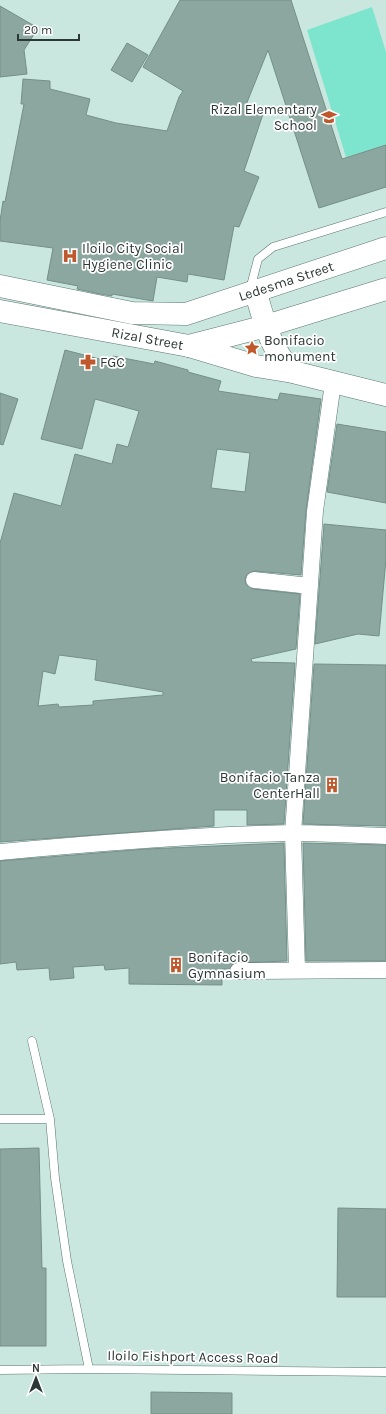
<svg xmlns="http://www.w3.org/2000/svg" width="386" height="1414" font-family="Karla,sans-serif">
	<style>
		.green { fill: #7de5cd }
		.building { fill: #8ca79f; stroke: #748f88; fill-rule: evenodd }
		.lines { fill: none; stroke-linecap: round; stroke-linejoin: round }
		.lane-casing { stroke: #5c766f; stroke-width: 9 }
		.street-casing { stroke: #5c766f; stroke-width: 17 }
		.secondary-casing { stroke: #5c766f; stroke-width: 23 }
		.lane { stroke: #fff; stroke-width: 8 }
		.street { stroke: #fff; stroke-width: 16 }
		.secondary { stroke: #fff; stroke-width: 22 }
		.labels { text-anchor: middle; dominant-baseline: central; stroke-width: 3.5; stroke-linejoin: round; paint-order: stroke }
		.poi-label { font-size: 14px; fill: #2c3835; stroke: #fff; text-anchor: start }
		.street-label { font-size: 14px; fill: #2c3835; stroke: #fff }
	</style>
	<rect width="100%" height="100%" fill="#cae7df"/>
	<path class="green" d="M372 7 386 52V145L346 157 307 30Z"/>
	<path class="building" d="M180 0H291L342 159 386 145V187L319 208 268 50 246 105 264 111 244 171 259 177 239 227 234 226 224 280 188 274 187 282 157 277 153 301 112 294V296L100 294 77 289 78 286 47 280 53 248 0 241V221L3 201 5 202 24 104H21L23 79 50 81V89L90 99 86 115 116 123 167 131 179 97 183 91 143 67Z
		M0 6 38 28 24 50 27 74 0 77Z
		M127 43 148 55 132 82 111 70Z
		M65 350 111 362 113 356 154 364 155 361 188 370V372L221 381 218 391 278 400 280 393 321 399 306 510 301 575 255 571 247 574 245 579 246 584 253 589 300 594 296 649 251 659 252 662 295 663 284 824 247 825V810H214V826L0 842V543L14 493 61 506 75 454 112 464 117 444 128 447 139 411 95 399 82 449 41 439ZM217 449 250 453 245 492 211 488ZM59 655 97 660 95 680 163 692V695L93 701V705L59 707 58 704 38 706 43 671 55 674Z
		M0 393 18 399 3 445 0 444Z
		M337 424 386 432V503L327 492Z
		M324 524 386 530V559L379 636 358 634 315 644Z
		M314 664 386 665V826L303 824Z
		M284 843 287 961 234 963 229 969H222V985L129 984V968L105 970 104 965 73 967 74 978 50 980 49 968 17 970 16 962 0 964V861L146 849Z
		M303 843 386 845V961H306Z
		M39 1148 42 1268H46V1346H0V1149Z
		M338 1208 386 1209V1297H337Z
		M151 1392 232 1393V1414H151Z"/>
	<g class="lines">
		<defs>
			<path id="lane" d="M255 290 252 282 258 259 273 247 386 212
				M32 1041 50 1119 55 1178 67 1261 89 1369
				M0 1119H50
				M0 1370 89 1369 386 1372"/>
			<path id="street" d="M254 580 310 586
				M0 852C97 843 194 835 292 833 323 833 355 835 386 836
				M297 970 293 833 315 511 333 383
				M238 971 386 970"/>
			<g id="secondary">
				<path id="s1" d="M0 286 132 313 186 314 386 248"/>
				<path d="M255 290C264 320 270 350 293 372"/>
				<path id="s2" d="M0 311 189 346 256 366 293 372 386 395"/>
				<path d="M189 346 266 326 386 289"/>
			</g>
		</defs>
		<use href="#lane" class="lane-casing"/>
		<use href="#street" class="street-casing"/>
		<use href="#secondary" class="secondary-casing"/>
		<use href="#lane" class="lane"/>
		<use href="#street" class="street"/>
		<use href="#secondary" class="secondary"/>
	</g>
	<defs>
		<symbol id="school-bare" viewBox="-9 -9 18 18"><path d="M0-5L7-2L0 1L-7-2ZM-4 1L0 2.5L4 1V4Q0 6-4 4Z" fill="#bf592c" stroke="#fff" stroke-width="2.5" paint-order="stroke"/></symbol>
		<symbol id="hospital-bare" viewBox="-9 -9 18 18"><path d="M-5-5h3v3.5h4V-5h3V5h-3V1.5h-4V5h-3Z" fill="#bf592c" stroke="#fff" stroke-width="2.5" paint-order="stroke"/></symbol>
		<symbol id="sight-bare" viewBox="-9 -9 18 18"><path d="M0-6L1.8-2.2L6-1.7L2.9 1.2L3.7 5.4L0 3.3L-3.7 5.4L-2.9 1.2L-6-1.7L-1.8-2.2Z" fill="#bf592c" stroke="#fff" stroke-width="2.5" paint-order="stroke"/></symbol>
		<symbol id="pharmacy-bare" viewBox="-9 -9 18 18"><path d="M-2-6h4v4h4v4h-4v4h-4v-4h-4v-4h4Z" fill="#bf592c" stroke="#fff" stroke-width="2.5" paint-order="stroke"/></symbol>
		<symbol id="building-bare" viewBox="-9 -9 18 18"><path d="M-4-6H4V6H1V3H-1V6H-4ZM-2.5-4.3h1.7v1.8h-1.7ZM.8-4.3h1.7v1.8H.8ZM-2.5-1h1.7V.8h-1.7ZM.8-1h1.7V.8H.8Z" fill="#bf592c" stroke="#fff" stroke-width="2.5" paint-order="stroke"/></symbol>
	</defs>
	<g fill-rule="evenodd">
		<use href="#school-bare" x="318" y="106" width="22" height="22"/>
		<use href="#hospital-bare" x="59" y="245" width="22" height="22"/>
		<use href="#sight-bare" x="241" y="337" width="22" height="22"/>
		<use href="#pharmacy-bare" x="77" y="351" width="22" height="22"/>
		<use href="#building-bare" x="321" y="774" width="22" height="22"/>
		<use href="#building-bare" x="165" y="954" width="22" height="22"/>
	</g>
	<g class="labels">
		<g class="poi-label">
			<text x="317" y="109" text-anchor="end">Rizal Elementary<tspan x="317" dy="16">School</tspan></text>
			<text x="82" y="248">Iloilo City Social<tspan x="82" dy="16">Hygiene Clinic</tspan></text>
			<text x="264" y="340">Bonifacio<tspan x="264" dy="16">monument</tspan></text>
			<text x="100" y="362">FGC</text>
			<text x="320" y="777" text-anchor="end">Bonifacio Tanza<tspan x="320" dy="16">CenterHall</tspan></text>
			<text x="188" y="957">Bonifacio<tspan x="188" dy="16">Gymnasium</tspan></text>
		</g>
		<g class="street-label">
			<text stroke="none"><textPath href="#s1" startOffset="294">Ledesma Street</textPath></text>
			<text stroke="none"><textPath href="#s2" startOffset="150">Rizal Street</textPath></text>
			<text transform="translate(193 1357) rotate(1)">Iloilo Fishport Access Road</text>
		</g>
	</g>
	<g transform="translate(36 1378)" stroke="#ffffff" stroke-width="3" paint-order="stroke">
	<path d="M0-3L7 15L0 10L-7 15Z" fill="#2c3835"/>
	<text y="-6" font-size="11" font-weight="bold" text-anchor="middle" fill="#2c3835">N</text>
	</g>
	<path d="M18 34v6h61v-6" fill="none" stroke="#2c3835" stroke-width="2"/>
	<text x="24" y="34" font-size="12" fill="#2c3835" stroke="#ffffff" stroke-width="3" paint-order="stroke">20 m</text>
</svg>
